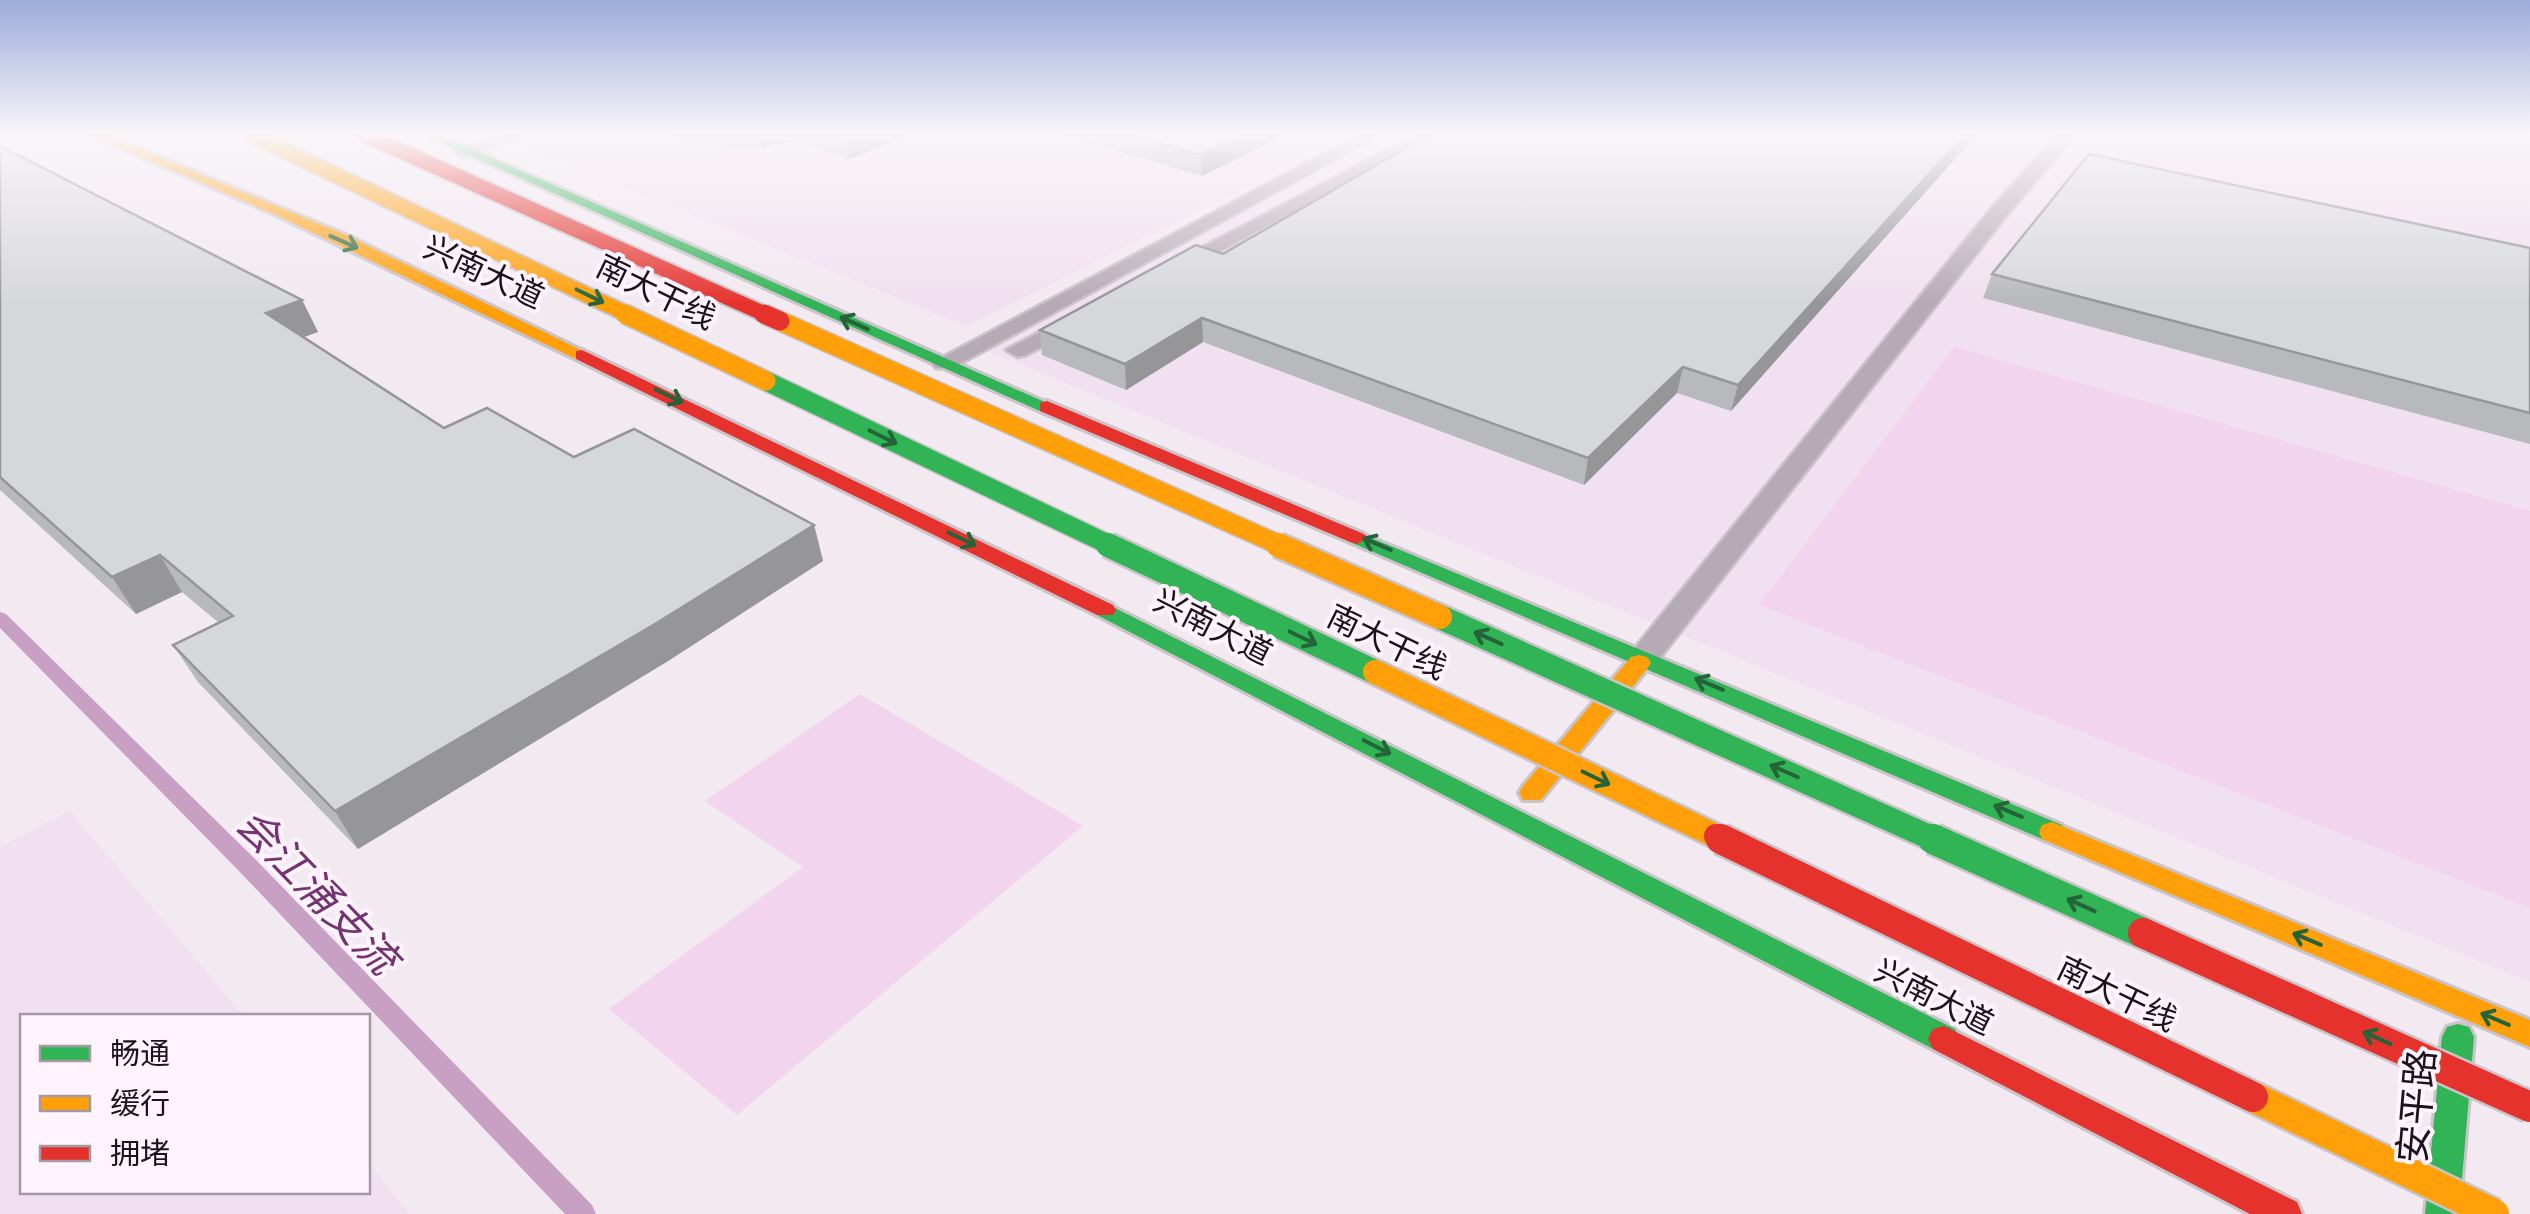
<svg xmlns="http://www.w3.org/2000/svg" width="2530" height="1214" font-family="Roboto,'Noto Sans SC',sans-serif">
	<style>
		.built { fill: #f1e0ef }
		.green { fill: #f3d4ef }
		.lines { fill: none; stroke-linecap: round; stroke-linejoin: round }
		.stream { fill: #c7a0c4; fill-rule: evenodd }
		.lane-casing { stroke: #cac3c9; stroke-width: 5 }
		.fast-casing { stroke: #cac3c9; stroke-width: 6 }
		.slow-casing { stroke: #cac3c9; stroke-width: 6 }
		.jam-casing { stroke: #cac3c9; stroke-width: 6 }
		.lane { fill: #b6aab5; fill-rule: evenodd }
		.fast { fill: #30b455; fill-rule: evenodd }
		.slow { fill: #ff9f0a; fill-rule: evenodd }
		.jam { fill: #e5322d; fill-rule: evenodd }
		.fast-bridge-far2-casing { stroke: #cac3c9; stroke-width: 22; stroke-linecap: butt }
		.fast-bridge-far1-casing { stroke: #cac3c9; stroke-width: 29; stroke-linecap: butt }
		.fast-bridge-casing { stroke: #cac3c9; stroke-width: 35; stroke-linecap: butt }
		.slow-bridge-far3-casing { stroke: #cac3c9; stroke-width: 19; stroke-linecap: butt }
		.slow-bridge-far2-casing { stroke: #cac3c9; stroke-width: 22; stroke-linecap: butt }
		.slow-bridge-far1-casing { stroke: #cac3c9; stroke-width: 29; stroke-linecap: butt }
		.slow-bridge-casing { stroke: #cac3c9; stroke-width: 35; stroke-linecap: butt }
		.jam-bridge-far3-casing { stroke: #cac3c9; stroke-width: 19; stroke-linecap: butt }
		.jam-bridge-far2-casing { stroke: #cac3c9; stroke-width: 22; stroke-linecap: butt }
		.jam-bridge-far1-casing { stroke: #cac3c9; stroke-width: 29; stroke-linecap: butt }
		.jam-bridge-casing { stroke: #cac3c9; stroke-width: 35; stroke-linecap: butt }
		.fast-bridge-far2 { stroke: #30b455; stroke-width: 19 }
		.fast-bridge-far1 { stroke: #30b455; stroke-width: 24 }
		.fast-bridge { stroke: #30b455; stroke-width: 30 }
		.slow-bridge-far3 { stroke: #ff9f0a; stroke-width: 15 }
		.slow-bridge-far2 { stroke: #ff9f0a; stroke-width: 19 }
		.slow-bridge-far1 { stroke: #ff9f0a; stroke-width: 24 }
		.slow-bridge { stroke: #ff9f0a; stroke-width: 30 }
		.jam-bridge-far3 { stroke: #e5322d; stroke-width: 15 }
		.jam-bridge-far2 { stroke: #e5322d; stroke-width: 19 }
		.jam-bridge-far1 { stroke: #e5322d; stroke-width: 24 }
		.jam-bridge { stroke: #e5322d; stroke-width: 30 }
		.wall { fill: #b8b9bc }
		.shaded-wall { fill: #969699 }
		.building { fill: #d6d7db; stroke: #969699; stroke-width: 2.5 }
		.oneway { stroke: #256438 }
		.labels { text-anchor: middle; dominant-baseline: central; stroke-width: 8; stroke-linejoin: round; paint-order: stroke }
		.street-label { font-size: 32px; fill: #1a141a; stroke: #fff4fe }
		.near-street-label { font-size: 38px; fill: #1a141a; stroke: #fff4fe }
		.near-water-label { font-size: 42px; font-style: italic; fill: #753471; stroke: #fff4fe }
	</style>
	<rect width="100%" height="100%" fill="#f2e9f1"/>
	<path class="built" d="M535 134H1352L967 326 509 141Z
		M1384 134H2530V982L985 350Z
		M70 811 244 1016H22V1192H368V1163L410 1214H0V847Z"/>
	<path class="green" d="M1954 347 2530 511V908L1759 605Z
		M860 694 1083 826 737 1115 609 1009 803 867 705 801Z"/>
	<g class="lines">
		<path class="stream" d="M0 612 6 614 255 859 592 1205 596 1214H565L239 871 0 628Z"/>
		<defs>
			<path id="lane" d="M503 134H529L463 157 454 152Z
				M1361 134H1382L952 368H936L932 363Z
				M1418 134H1439L1183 271 1176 273 1165 267Z
				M2058 134H2076L2005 217 1656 663 1645 666 1634 663 1629 656 1634 649 1991 209Z
				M1078 312 1089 319 1086 324 1026 355 1018 357 1006 350Z"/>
			<path id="fast" d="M422 134H438L1056 407 1054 411H1040Z
				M1357 532 2062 825 2065 832 2062 839 2052 842 2042 839 1350 542 1346 538 1350 534Z
				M1105 603 1955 1029 1960 1039 1955 1049 1944 1052 1933 1049 1097 615 1094 610Z
				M2458 1024 2469 1027 2474 1037 2459 1214H2425L2442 1037 2447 1027Z"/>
			<path id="slow" d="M87 134H105L346 235 591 355 588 359H576L274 214Z
				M1639 655 1647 657 1651 663 1647 669 1541 800H1523L1519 793 1523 786 1631 657Z
				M2052 822 2530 1020V1047L2042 839 2039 832 2042 825Z"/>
			<path id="jam" d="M582 350 1113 605 1116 610 1113 615H1097L576 359V351Z
				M1047 401 1364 534 1368 538 1357 544 1350 542 1040 411V403Z
				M1944 1026 2297 1202 2302 1214H2250L1933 1049 1928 1039 1933 1029Z"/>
		</defs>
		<use href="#lane" class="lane-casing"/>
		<use href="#fast" class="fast-casing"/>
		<use href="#slow" class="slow-casing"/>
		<use href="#jam" class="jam-casing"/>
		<use href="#lane" class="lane"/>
		<use href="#fast" class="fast"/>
		<use href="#slow" class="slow"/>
		<use href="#jam" class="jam"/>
		<defs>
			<path id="fast-bridge-far2" d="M766 381 1114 547"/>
			<path id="fast-bridge-far1" d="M1108 545 1375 672
				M1440 617 1938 841"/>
			<path id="fast-bridge" d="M1933 839 2143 933"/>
			<path id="slow-bridge-far3" d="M250 134 631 316"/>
			<path id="slow-bridge-far2" d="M625 314 766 381
				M780 321 1284 547"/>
			<path id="slow-bridge-far1" d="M1278 545 1440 617
				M1375 672 1716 836"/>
			<path id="slow-bridge" d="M2253 1097 2494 1214"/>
			<path id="jam-bridge-far3" d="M363 134 769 316"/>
			<path id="jam-bridge-far2" d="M764 314 780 321"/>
			<path id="jam-bridge-far1" d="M1716 836 1726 841"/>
			<path id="jam-bridge" d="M1721 839 2253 1097
				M2143 933 2530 1107"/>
		</defs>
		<use href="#fast-bridge-far2" class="fast-bridge-far2-casing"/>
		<use href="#fast-bridge-far1" class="fast-bridge-far1-casing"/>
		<use href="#fast-bridge" class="fast-bridge-casing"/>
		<use href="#slow-bridge-far3" class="slow-bridge-far3-casing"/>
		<use href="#slow-bridge-far2" class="slow-bridge-far2-casing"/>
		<use href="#slow-bridge-far1" class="slow-bridge-far1-casing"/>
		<use href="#slow-bridge" class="slow-bridge-casing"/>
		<use href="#jam-bridge-far3" class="jam-bridge-far3-casing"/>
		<use href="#jam-bridge-far2" class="jam-bridge-far2-casing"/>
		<use href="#jam-bridge-far1" class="jam-bridge-far1-casing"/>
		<use href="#jam-bridge" class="jam-bridge-casing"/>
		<use href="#fast-bridge-far2" class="fast-bridge-far2"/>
		<use href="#fast-bridge-far1" class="fast-bridge-far1"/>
		<use href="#fast-bridge" class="fast-bridge"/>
		<use href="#slow-bridge-far3" class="slow-bridge-far3"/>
		<use href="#slow-bridge-far2" class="slow-bridge-far2"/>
		<use href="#slow-bridge-far1" class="slow-bridge-far1"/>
		<use href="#slow-bridge" class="slow-bridge"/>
		<use href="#jam-bridge-far3" class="jam-bridge-far3"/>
		<use href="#jam-bridge-far2" class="jam-bridge-far2"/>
		<use href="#jam-bridge-far1" class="jam-bridge-far1"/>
		<use href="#jam-bridge" class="jam-bridge"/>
	</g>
	<path class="wall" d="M662 134H913L849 159 793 141 762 148 726 149 699 141H682Z
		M1060 134H1286L1202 176Z
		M1430 134H1977L1731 411 1677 393 1584 485 1203 342 1126 390 1042 355 1040 330 1223 254Z
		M0 146 302 300 318 332 303 337 444 428 574 457 814 525 823 561 668 661 358 849 198 682 173 645 219 623 182 592 136 614 0 490Z
		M2530 248V444L1983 298 1992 274Z"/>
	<path class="shaded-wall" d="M758 134H792L793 141 762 148Z
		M855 134H913L849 159 845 137Z
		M1244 134H1286L1202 176 1201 155Z
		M1965 134H1977L1731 411 1738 385Z
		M302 300 318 332 282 345 266 313Z
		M1202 318 1203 342 1126 390 1125 364Z
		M1683 367 1677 393 1584 485 1588 458Z
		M814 525 823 561 668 661 358 849 335 811Z
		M160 555 182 592 136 614 112 577Z"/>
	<path class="building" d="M833 134H855L845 137Z
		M1129 134H1244L1201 155Z
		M1430 134H1965L1738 385 1683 367 1588 458 1202 318 1125 364 1040 330 1196 245 1223 254Z
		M0 146 302 300 266 313 444 428 487 408 574 457 634 429 814 525 655 624 335 811 173 645 233 616 160 555 112 577 0 477Z
		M2089 154 2530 248V413L1992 274Z"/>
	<defs><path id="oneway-shaft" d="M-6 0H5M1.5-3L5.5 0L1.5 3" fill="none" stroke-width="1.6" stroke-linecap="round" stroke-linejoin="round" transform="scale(2.5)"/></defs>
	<g class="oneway">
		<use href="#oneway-shaft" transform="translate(344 242) rotate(24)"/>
		<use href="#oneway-shaft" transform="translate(590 296) rotate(26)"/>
		<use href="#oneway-shaft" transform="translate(854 323) rotate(-156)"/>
		<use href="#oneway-shaft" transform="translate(669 396) rotate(26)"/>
		<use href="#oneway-shaft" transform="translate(883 437) rotate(26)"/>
		<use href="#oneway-shaft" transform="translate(962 539) rotate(26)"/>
		<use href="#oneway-shaft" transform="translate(1377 544) rotate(-157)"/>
		<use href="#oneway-shaft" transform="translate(1303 638) rotate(26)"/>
		<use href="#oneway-shaft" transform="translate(1488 638) rotate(-156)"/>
		<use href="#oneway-shaft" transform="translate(1709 684) rotate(-157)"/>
		<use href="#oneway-shaft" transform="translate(1377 747) rotate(27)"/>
		<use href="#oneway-shaft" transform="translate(1784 771) rotate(-156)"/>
		<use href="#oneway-shaft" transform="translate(1596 778) rotate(26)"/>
		<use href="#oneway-shaft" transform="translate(2008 811) rotate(-157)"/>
		<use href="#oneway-shaft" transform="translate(2081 905) rotate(-156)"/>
		<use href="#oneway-shaft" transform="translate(2307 939) rotate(-157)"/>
		<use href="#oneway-shaft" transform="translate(2495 1019) rotate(-157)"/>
		<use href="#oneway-shaft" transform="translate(2377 1038) rotate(-156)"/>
	</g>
	<linearGradient id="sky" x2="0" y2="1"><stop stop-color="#9bacda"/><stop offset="0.44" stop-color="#f9f5f9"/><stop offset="1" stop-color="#f9f5f9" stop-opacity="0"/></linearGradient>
	<rect width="2530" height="304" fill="url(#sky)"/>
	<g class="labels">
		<g class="street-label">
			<text transform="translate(484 272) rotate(25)">兴南大道</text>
			<text transform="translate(656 292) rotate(26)">南大干线</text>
			<text transform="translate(1213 627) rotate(27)">兴南大道</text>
			<text transform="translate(1387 642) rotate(26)">南大干线</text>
			<text transform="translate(2117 994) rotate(26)">南大干线</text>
			<text transform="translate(1934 997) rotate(27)">兴南大道</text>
		</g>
		<g class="near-street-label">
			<text transform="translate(2417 1106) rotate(-85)">安平路</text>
		</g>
		<g class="near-water-label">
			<text transform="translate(317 891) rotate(46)">会江涌支流</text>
		</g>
	</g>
	<rect x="20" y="1014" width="350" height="180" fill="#fff4fe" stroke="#a39aa3" stroke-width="2.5"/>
	<rect x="40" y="1046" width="50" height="15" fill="#30b455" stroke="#a39aa3" stroke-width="2.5"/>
	<text x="110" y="1064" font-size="30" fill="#1a141a">畅通</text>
	<rect x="40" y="1096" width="50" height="15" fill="#ff9f0a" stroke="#a39aa3" stroke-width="2.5"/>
	<text x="110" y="1114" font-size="30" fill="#1a141a">缓行</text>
	<rect x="40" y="1146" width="50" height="15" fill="#e5322d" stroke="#a39aa3" stroke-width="2.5"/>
	<text x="110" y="1164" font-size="30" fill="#1a141a">拥堵</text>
</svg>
